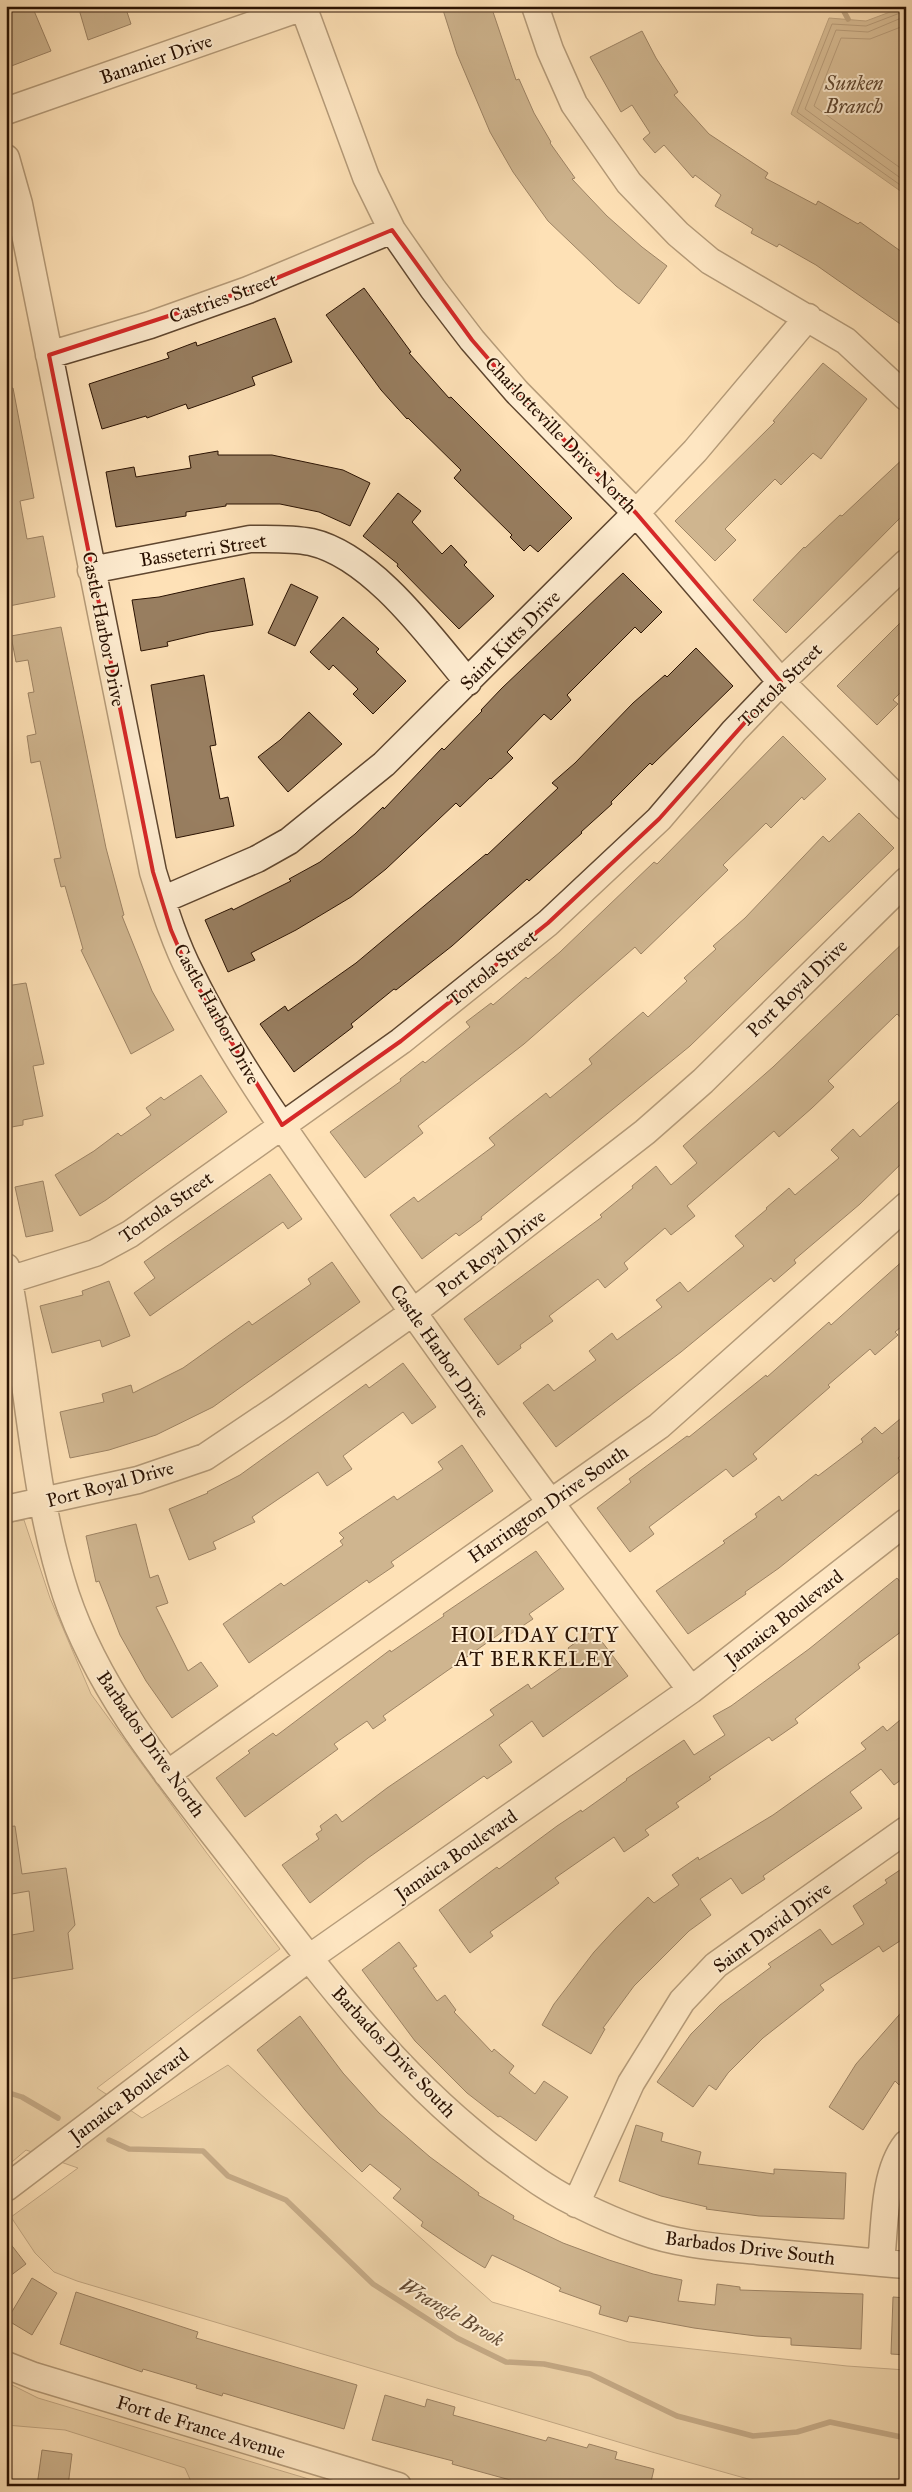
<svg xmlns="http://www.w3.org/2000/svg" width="912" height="2492" font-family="'IM FELL Great Primer',serif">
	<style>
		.green { fill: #dabe98; stroke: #82684d }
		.water { fill: #b69b79; stroke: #7e6449 }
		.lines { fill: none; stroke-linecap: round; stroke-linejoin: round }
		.shore { stroke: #70563e; stroke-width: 1 }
		.stream { stroke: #7e6449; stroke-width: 5.5 }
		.building { fill: #987e60; stroke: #2a1202 }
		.minor-casing { stroke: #5f462f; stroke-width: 29 }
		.minor { stroke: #feecd0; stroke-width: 26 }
		.marked { fill: none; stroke: #d62828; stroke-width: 4; stroke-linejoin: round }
		.labels { text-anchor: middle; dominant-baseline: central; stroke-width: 4; stroke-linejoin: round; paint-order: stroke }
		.street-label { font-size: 19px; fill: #2a1202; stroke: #feecd0 }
		.water-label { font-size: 20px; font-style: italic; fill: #624932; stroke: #feecd0 }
		.quarter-label { font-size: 21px; letter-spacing: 1px; fill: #2a1202; stroke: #feecd0 }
	</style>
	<rect width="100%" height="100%" fill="#fee1b7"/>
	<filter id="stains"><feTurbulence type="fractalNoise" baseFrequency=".004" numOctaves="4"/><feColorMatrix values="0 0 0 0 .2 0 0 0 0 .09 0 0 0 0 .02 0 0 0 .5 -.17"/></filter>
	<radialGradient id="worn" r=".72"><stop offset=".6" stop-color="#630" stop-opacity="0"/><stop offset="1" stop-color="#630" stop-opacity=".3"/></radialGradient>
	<path class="green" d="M24 1520 50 1598 91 1694 206 1852 280 1949 97 2088 142 2118 228 2065 492 2302 629 2342 847 2366 906 2370V2486H773L652 2452 77 2281 54 2272 35 2253 11 2217 78 2168 26 2150 6 2167V1523Z
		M6 2382 38 2398 332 2486H193L185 2468 65 2430 6 2425Z"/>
	<path class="water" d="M906 6V195L791 114 829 18 866 21Z"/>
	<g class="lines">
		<path class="shore" d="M903 6 900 13 866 26 832 24 797 112 906 189
			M906 16 868 32 836 30 805 109 906 182
			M906 25 870 39 841 38 814 106 906 172"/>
		<path class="stream" d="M841 6 848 19
			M6 2092 22 2097 58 2118
			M109 2140 129 2149 203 2151 228 2176 286 2200 373 2284 457 2338 506 2362 544 2364 590 2374 677 2416 753 2436 797 2432 830 2422 906 2438"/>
	</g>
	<path class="building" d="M6 6H32L51 51 6 68Z
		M78 6H125L131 24 88 40Z
		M455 6H491L516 80 519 79 534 113 551 142 550 143 575 178 572 179 607 216 642 247 667 266 639 304 616 286 548 221 513 172 490 132 457 54 443 10Z
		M642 31 656 58 678 92 674 95 709 134 768 173 765 178 816 205 818 201 858 224 860 222 906 255V328L816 265 779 244 777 247 751 233 753 229 715 206 721 195 695 175 693 178 664 145 655 153 643 139 650 133 632 105 621 112 590 57Z
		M364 288 411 352 409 353 449 398 451 397 572 518 538 552 530 545 524 551 510 537 512 535 454 478 461 470 408 418 407 419 381 390 326 315Z
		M275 318 292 362 252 377 255 385 228 395 188 409 186 404 147 418 146 416 102 429 89 384 169 358 167 353 196 342 197 346Z
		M823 363 867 399 821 459 813 453 781 485 775 479 725 529 736 540 715 561 675 521 775 422 773 421Z
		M13 388 34 498 20 501 27 539 43 536 55 597 9 606 6 590V389Z
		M218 451V455H272L343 470 370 483 350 526 319 512 280 504H226V506L186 512V516L116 527 106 472 134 467 136 477 191 468 189 456Z
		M906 456V512L786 633 753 600 804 547 805 548 840 515 842 516Z
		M398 493 421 511 412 522 442 554 451 545 467 562 464 565 494 596 459 629 397 566 398 564 363 536Z
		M623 573 662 612 641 633 635 627 567 695 571 700 551 720 544 714 507 752 513 758 491 779 490 778 460 807 456 803 386 869 351 897 296 930 251 953 255 960 228 972 205 920 232 908 233 910 291 881 289 879 320 862 355 834 383 807 384 809 442 748 444 750 482 711 481 710 502 688Z
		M244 578 253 625 209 632 167 642 168 646 141 651 132 600 159 597Z
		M291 584 318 597 295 646 268 633Z
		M343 617 379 649 376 652 406 681 373 714 353 694 358 689 333 665 329 670 310 652Z
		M906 617V687L893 700 898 704 877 725 837 686Z
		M61 627 106 848 124 915 122 916 152 991 174 1030 131 1054 81 950 83 949 65 886 61 887 54 859 61 858 40 761 31 763 27 736 36 734 28 693 34 692 28 660 16 662 11 636Z
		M696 648 733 686 652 765 650 763 611 802 612 804 581 832 582 833 529 881 527 879 452 946 396 990 394 989 351 1024 353 1027 294 1072 260 1024 285 1006 288 1011 356 963 486 854 487 855 558 788 552 783 575 763 633 703 665 675 667 677Z
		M204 675 216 745 210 746 220 799 228 797 234 826 176 838 151 685Z
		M309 712 342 744 288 792 258 757 280 740Z
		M783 736 826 779 804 800 802 797 771 828 766 823 723 865 728 870 641 954 635 947 524 1044 418 1126 423 1133 365 1178 330 1132 401 1081 400 1079 423 1061 425 1063 470 1027 466 1022 491 1003 493 1005 526 977 528 979 560 952 654 862 657 864Z
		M859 813 894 848 690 1046 481 1217 482 1219 459 1236 456 1233 422 1259 390 1215 414 1197 418 1202 495 1145 489 1138 546 1093 550 1098 592 1064 589 1059 643 1012 648 1017 687 981 684 978 716 949 713 946 745 918 823 836 829 842Z
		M906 940V1022L897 1014 828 1081 834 1087 812 1108 779 1137 774 1131 687 1206 695 1216 671 1235 665 1228 624 1263 628 1269 605 1288 598 1279 549 1316 553 1321 520 1345 521 1348 498 1365 464 1319 602 1217 600 1215 633 1188 632 1186 656 1166 671 1185 697 1163 683 1146 773 1067Z
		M26 983 44 1064 33 1066 43 1116 23 1120V1125L6 1128V1052L11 1051 6 1028V986Z
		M201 1075 227 1112 106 1200 80 1216 55 1175 94 1151 118 1133 121 1136 151 1115 146 1108 161 1097 164 1100Z
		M906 1095V1159L860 1204 794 1260 796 1263 774 1282 771 1278 681 1352 556 1447 523 1403 548 1384 554 1391 596 1360 589 1351 612 1333 617 1340 662 1307 656 1300 680 1282 688 1292 744 1246 735 1236 767 1209 766 1208 789 1188 795 1195 839 1158 831 1150 853 1129 860 1137Z
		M270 1174 302 1219 288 1229 283 1222 150 1316 134 1293 155 1278 144 1262Z
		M43 1181 53 1231 26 1237 15 1187Z
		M906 1258V1323L895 1332 898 1335 875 1355 870 1349 828 1385 830 1387 753 1454 757 1459 733 1477 726 1469 649 1527 654 1534 630 1552 597 1508 631 1482 629 1479 687 1436 689 1437 766 1375 767 1377 829 1322 831 1325Z
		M332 1262 360 1302 213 1407 156 1435 109 1450 70 1458 60 1412 104 1402 102 1394 131 1385 133 1393 183 1368 249 1321 252 1325 311 1284 308 1279Z
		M109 1281 130 1336 102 1347 100 1340 52 1353 40 1306 83 1295 82 1291Z
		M403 1363 436 1407 412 1424 403 1412 343 1456 352 1469 327 1486 318 1472 252 1517 255 1522 213 1542 216 1549 189 1560 169 1509 208 1493 207 1492 240 1475 366 1384 369 1388Z
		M906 1414V1452L898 1458 905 1467 779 1568 745 1592 746 1594 688 1634 656 1591 725 1543 723 1541 757 1517 755 1514 779 1496 782 1501 816 1474 818 1476 863 1442 861 1439 875 1427 882 1434Z
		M462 1445 493 1491 391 1562 394 1566 369 1583 367 1580 249 1663 223 1624 281 1583 284 1586 343 1545 340 1541 344 1538 339 1533 394 1496 397 1500 443 1469 438 1462Z
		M136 1524 150 1578 158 1575 168 1603 156 1607 188 1671 201 1662 218 1686 172 1718 146 1681 120 1635 99 1581 96 1582 86 1536Z
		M536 1551 564 1589 529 1614 533 1619 509 1635 505 1630 383 1716 386 1720 373 1729 367 1721 334 1744 338 1749 245 1817 216 1778 250 1753 248 1751 273 1733 276 1736 390 1650 391 1652 444 1616 443 1614Z
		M897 1578 906 1589V1628L858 1664 860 1668 795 1719 798 1723 772 1741 769 1737 709 1777 711 1779 676 1803 679 1807 645 1830 649 1835 624 1852 614 1837 555 1878 559 1883 490 1932 493 1936 470 1953 439 1910 497 1867 499 1869 557 1826 581 1810 582 1812 627 1780 626 1779 684 1740 694 1755 725 1735 713 1716 731 1706 809 1649Z
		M593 1630 628 1676 543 1737 532 1721 499 1745 512 1762 487 1779 484 1776 368 1858 310 1903 282 1865 319 1839 316 1834 322 1830 320 1826 336 1814 342 1822 387 1788 494 1715 490 1710 528 1684 531 1689 575 1658 568 1648Z
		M906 1715V1776L894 1785 881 1769 850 1792 862 1808 763 1876 765 1879 742 1894 731 1878 700 1899 711 1915 689 1931 634 1986 603 2028 605 2029 591 2054 542 2025 554 2004 594 1952 616 1928 648 1897 654 1903 679 1885 672 1875 698 1857 699 1860 773 1815 866 1749 861 1743 883 1726 887 1731Z
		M15 1826 22 1874 66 1868 75 1925 68 1933 73 1969 11 1979 6 1936 34 1931 29 1891 6 1895V1827Z
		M906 1866V1937L883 1952 879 1946 820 1985 824 1990 763 2038 728 2073 716 2090 709 2085 693 2107 657 2082 691 2034 720 2005 771 1967 768 1964 820 1929 832 1945 864 1924 853 1906 887 1883 885 1880Z
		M399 1942 417 1966 413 1968 437 2001 445 1995 456 2010 454 2012 492 2052 494 2049 514 2066 509 2073 535 2094 544 2081 568 2097 536 2141 500 2116 498 2117 467 2093 415 2041 362 1970Z
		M906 2007V2077L899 2085 895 2081 863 2130 829 2107 856 2064Z
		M300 2016 343 2073 379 2113 430 2157 479 2193 478 2195 514 2216 513 2219 563 2243 609 2260 653 2274 682 2280 678 2301 715 2305 717 2284 740 2287V2290L863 2294 861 2349 791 2345V2338L756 2336 694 2328 629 2316 627 2322 599 2314 601 2306 559 2291 561 2288 492 2255 485 2268 459 2252 421 2226 423 2222 393 2198 401 2189 370 2164 362 2172 340 2150 305 2110 257 2050Z
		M636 2125 663 2133 661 2141 701 2152 698 2164 774 2174V2169L846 2173 844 2219 759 2216 706 2209 707 2207 661 2196 619 2181Z
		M6 2238 26 2264 6 2279Z
		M32 2278 57 2293 32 2335 7 2320Z
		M76 2292 198 2332 196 2338 357 2385 344 2429 223 2393 222 2396 196 2388 197 2385 143 2369 142 2372 60 2344Z
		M893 2297 906 2298V2355L891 2354Z
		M385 2395 425 2407 427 2399 455 2407 453 2415 546 2441 548 2437 587 2448 589 2444 617 2452 615 2459 654 2469 650 2486H532L452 2464 453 2461 372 2440Z
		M42 2450 72 2454 68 2486H37Z"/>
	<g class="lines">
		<defs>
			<path id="minor" d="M303 6 366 177 392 230 433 289 472 340 517 392 636 513 781 682 906 807
				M535 6 550 50 574 104 629 183 678 234 710 261 846 341 906 397
				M6 111 306 6
				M6 158 19 204 153 872C164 907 174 941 191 974 237 1068 302 1154 362 1240 468 1392 578 1542 691 1690
				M49 355 150 325 248 290 392 230
				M91 570 250 539C269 539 291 538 311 542 372 556 429 635 468 682
				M162 900 257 859 289 841 384 764 636 513 695 451 808 317
				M6 1267C29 1376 31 1489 66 1595 100 1696 172 1780 236 1863 318 1970 400 2083 511 2162 533 2178 555 2194 580 2205 600 2215 621 2224 641 2231 679 2245 719 2247 758 2251 807 2256 856 2261 906 2265
				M9 1280 95 1253 130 1234 401 1041 548 923 659 819 734 731 781 682 906 563
				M6 1509 138 1480 205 1457 278 1408 412 1313 645 1132 703 1081 906 881
				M167 1774 659 1426 906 1206
				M6 2188 309 1958 691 1690 906 1522
				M576 2204 631 2083 682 2001 716 1965 906 1830
				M881 2263C885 2227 883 2173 906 2144
				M6 2365 34 2376 398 2486"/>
		</defs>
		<use href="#minor" class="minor-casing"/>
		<use href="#minor" class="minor"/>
	</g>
	<path d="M0 0H912V2492H0ZM392 230 472 340 517 392 636 513 781 682 659 819 548 923 401 1041 282 1125 190 974 171 930 153 872 49 355 248 290Z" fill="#fee1b7" fill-opacity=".55" fill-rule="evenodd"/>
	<path class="marked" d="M392 230 472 340 517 392 636 513 781 682 659 819 548 923 401 1041 282 1125 190 974 171 930 153 872 49 355 248 290Z"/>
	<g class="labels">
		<g class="street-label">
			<text transform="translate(156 59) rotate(-19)">Bananier Drive</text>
			<text transform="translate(223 298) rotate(-20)">Castries Street</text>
			<text transform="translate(561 435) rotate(46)">Charlotteville Drive North</text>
			<text transform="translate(203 550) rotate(-9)">Basseterri Street</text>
			<text transform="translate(104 629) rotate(79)">Castle Harbor Drive</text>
			<text transform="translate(510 640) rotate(-45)">Saint Kitts Drive</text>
			<text transform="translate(780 685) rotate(-45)">Tortola Street</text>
			<text transform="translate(492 968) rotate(-39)">Tortola Street</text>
			<text transform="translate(797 988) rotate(-44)">Port Royal Drive</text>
			<text transform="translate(217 1014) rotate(61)">Castle Harbor Drive</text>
			<text transform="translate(166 1207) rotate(-35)">Tortola Street</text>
			<text transform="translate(491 1253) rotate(-37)">Port Royal Drive</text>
			<text transform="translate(440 1351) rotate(55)">Castle Harbor Drive</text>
			<text transform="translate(110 1484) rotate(-15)">Port Royal Drive</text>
			<text transform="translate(548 1504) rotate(-35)">Harrington Drive South</text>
			<text transform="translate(784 1618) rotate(-38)">Jamaica Boulevard</text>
			<text transform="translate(151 1744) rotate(55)">Barbados Drive North</text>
			<text transform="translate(456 1855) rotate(-35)">Jamaica Boulevard</text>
			<text transform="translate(772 1927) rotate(-36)">Saint David Drive</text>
			<text transform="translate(394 2052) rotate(47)">Barbados Drive South</text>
			<text transform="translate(129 2095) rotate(-37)">Jamaica Boulevard</text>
			<text transform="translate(750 2248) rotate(7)">Barbados Drive South</text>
			<text transform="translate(201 2427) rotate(17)">Fort de France Avenue</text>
		</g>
		<g class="water-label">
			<text x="854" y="83">Sunken<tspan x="854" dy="23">Branch</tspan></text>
			<text transform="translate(452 2312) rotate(30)">Wrangle Brook</text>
		</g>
		<g class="quarter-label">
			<text x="535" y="1635">HOLIDAY CITY<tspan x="535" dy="24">AT BERKELEY</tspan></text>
		</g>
	</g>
	<rect width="912" height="2492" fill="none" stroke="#fee1b7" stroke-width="25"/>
	<rect x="8" y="8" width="897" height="2477" fill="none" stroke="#2a1202" stroke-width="2.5"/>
	<rect x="12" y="12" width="887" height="2467" fill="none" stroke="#2a1202"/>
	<rect width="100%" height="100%" filter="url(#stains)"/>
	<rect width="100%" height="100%" fill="url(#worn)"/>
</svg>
